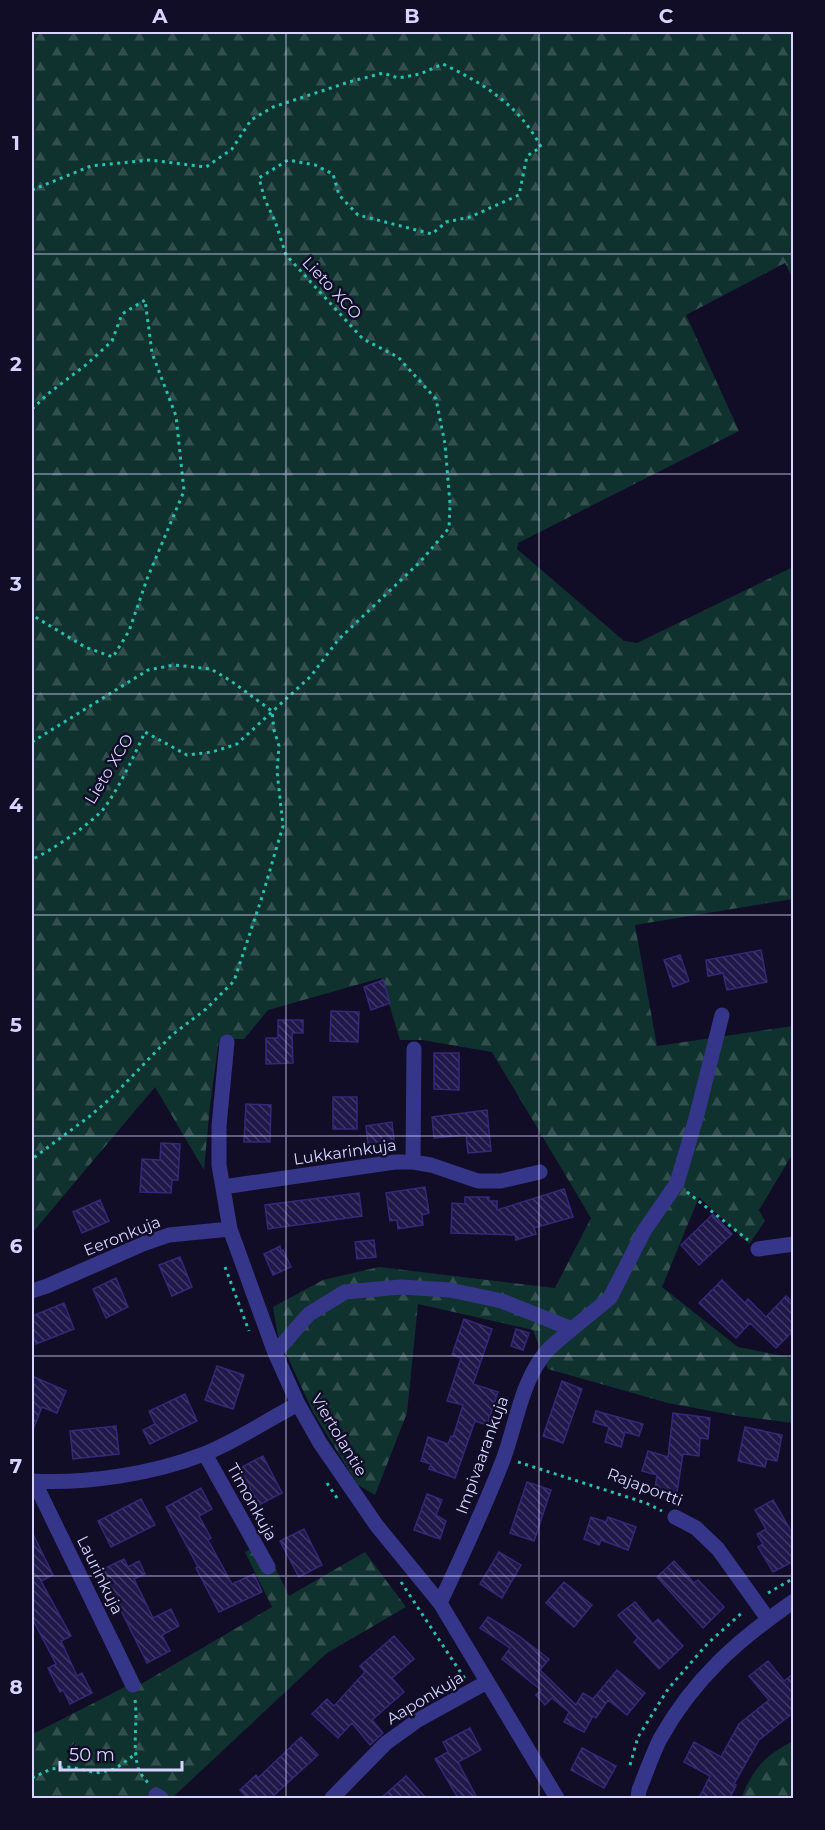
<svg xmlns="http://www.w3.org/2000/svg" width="825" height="1830" font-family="Montserrat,sans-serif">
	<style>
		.forest { fill: url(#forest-firs) }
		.building { fill: url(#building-back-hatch); stroke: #342878; stroke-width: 1.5 }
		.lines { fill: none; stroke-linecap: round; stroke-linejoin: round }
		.path { stroke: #26c1b0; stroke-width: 3; stroke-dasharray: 3 4.5; stroke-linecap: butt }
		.minor { stroke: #35368a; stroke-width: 15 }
		.grid { fill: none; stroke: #d7d4ff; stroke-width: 1.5; stroke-opacity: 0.55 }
		.labels { text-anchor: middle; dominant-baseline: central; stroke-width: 5; stroke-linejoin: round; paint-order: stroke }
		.street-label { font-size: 16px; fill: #d7d4ff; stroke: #110d27 }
		.neatline { fill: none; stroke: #d7d4ff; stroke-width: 2 }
		.grid-label { font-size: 20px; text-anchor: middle; font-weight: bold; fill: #d7d4ff }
	</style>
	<defs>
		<pattern id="forest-firs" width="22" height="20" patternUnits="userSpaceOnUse" patternTransform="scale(1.5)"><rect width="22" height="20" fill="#10322f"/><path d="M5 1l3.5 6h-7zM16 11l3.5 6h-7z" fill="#324f4e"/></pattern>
		<pattern id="building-back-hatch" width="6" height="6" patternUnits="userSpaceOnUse" patternTransform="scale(1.5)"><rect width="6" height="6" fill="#20184a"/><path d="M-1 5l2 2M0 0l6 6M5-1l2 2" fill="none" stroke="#403965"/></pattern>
	</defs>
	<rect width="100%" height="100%" fill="#110d27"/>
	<path class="forest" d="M32 32H793V279L785 263 686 315 739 431 518 543 517 549 624 641 637 643 793 567V899L635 925 657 1046 793 1026V1153L759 1210 765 1221 749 1244 699 1197 662 1287 738 1347 793 1358V1423L738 1416 668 1403 548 1369 533 1330 418 1304 407 1413 375 1495 358 1485 313 1412 278 1336 273 1307 323 1280 379 1267 555 1288 591 1218 492 1052 422 1040H400L381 978 268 1010 244 1039H219L210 1105 204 1170 155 1087 33 1232 32 1230Z
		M262 1542 289 1596 365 1552 406 1607 327 1653 172 1798H32V1726L35 1733 125 1687 108 1650 119 1639 141 1684 272 1607 245 1552Z
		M793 1741V1798H741C754 1768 764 1756 793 1741Z"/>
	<path class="building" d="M761 950 767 982 727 990 723 973 708 976 706 960Z
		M680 955 689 981 673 987 664 960Z
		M383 980 390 1003 371 1010 364 987Z
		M331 1011 359 1012 358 1042 330 1041Z
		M278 1020H303V1033H292L293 1063 266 1064V1038H278Z
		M434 1053H459V1090L434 1089Z
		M333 1097H357V1129H333Z
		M246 1104 271 1105 270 1142H244Z
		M487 1110 491 1151 468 1153 466 1135 434 1138 432 1117Z
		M392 1122 394 1140 368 1144 366 1126Z
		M161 1143 180 1144 178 1180H172L171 1193 140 1192 142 1159 160 1160Z
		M425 1187 429 1213 422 1215 423 1225 398 1229 397 1220 390 1221 386 1193Z
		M564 1189 573 1217 534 1228 536 1234 516 1240 515 1235 451 1233 452 1203 465 1204V1197H489V1201H497V1210Z
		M359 1193 362 1216 268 1229 265 1205Z
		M100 1200 109 1221 82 1233 73 1212Z
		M713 1214 732 1234 699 1265 681 1245Z
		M374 1240 376 1257 357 1259 355 1242Z
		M280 1246 281 1251 283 1250 291 1267 273 1275 264 1254Z
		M180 1257 192 1287 172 1296 159 1265Z
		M116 1278 128 1307 106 1318 93 1289Z
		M722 1280 745 1303 748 1299 766 1317 786 1296 794 1303V1330L776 1348 750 1323 736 1338 699 1303Z
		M64 1303 74 1329 36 1344 32 1332V1316Z
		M464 1319 492 1329 473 1384 498 1392 487 1425 475 1421 455 1478 429 1469 431 1464 421 1461 428 1437 448 1444 451 1436 453 1437 463 1405 447 1401 461 1358 452 1355Z
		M516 1329 529 1333 523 1350 511 1346Z
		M217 1366 244 1375 233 1409 205 1400Z
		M32 1376 66 1391 57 1413 42 1407 32 1432Z
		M562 1381 582 1389 563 1443 543 1436Z
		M185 1394 197 1421 150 1444 143 1430 155 1424 149 1411Z
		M596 1411 643 1424 639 1436 625 1432 621 1447 605 1442 609 1427 593 1422Z
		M673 1413 710 1418 708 1439 700 1438 699 1456 683 1454 677 1492 655 1488 657 1475 642 1471 648 1451 668 1457Z
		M116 1426 119 1454 73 1459 70 1431Z
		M745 1427 782 1435 777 1461 767 1459 765 1467 738 1461Z
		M263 1456 282 1493 259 1505 240 1468Z
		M527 1482 551 1490 534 1541 510 1533Z
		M201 1488 212 1509 199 1516 211 1538 208 1540 232 1584 254 1574 262 1592 219 1612 196 1568 198 1567 166 1507Z
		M427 1494 442 1500 436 1515 446 1521 440 1539 414 1530Z
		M141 1499 155 1525 111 1547 98 1521Z
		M773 1500 794 1536V1561L773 1572 758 1547 763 1544 757 1534 766 1529 755 1510Z
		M591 1517 606 1522 608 1517 636 1527 628 1550 601 1540 599 1545 584 1539Z
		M304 1529 322 1565 299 1577 280 1541Z
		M32 1532 53 1575 41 1581 71 1636 61 1641 77 1676 82 1673 92 1693 70 1704 63 1690 60 1692 48 1668 56 1664 32 1618Z
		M499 1552 521 1565 502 1598 480 1584Z
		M124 1559 128 1567 139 1561 145 1574 134 1579 153 1618 171 1609 179 1626 162 1635 170 1651 147 1663 101 1570Z
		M674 1561 694 1583 698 1580 724 1607 703 1628 657 1577Z
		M564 1582 592 1605 574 1627 546 1603Z
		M635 1602 653 1624 658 1619 683 1646 659 1669 634 1642 638 1638 618 1615Z
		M488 1617 519 1636 549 1659 540 1670 576 1705 583 1693 593 1699 617 1670 645 1693 627 1715 608 1700 596 1718 593 1716 584 1732 564 1722 569 1712 552 1698 545 1705 536 1695 541 1690 502 1659 510 1648 480 1628Z
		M394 1636 414 1659 392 1678 404 1692 372 1720 383 1733 370 1745 352 1723 338 1738 312 1714 327 1699 334 1706 365 1672 360 1666Z
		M768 1661 784 1681 794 1673V1712L759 1740 734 1784 736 1785 730 1798H699L710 1776 684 1762 694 1742 721 1757 739 1724 769 1700 749 1676Z
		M470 1728 481 1750 458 1762 477 1798H458L435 1759 448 1752 443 1742Z
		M301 1737 318 1755 271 1798H248L240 1790 256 1775 258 1778Z
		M582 1748 616 1766 604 1788 571 1770Z
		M406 1776 426 1798H381Z"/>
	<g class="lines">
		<path class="path" d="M32 190 91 166 150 160 206 167 232 149 251 120 273 107 349 82 383 73 398 78 420 74 443 64C484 84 519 105 541 147L527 156 519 195 470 217 446 222 432 234 358 215 339 195 333 174 315 165 288 160 259 178 265 200 275 221 286 255 363 339 398 357 436 399 445 444 450 504 449 528 421 561 338 640 311 676 237 744 212 752 187 755 145 732C133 758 121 784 105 807 95 821 47 854 32 859
			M32 409 49 393 87 364 112 341 122 314 145 300 152 353 176 416 184 491 147 579 129 631 113 657 85 647 32 615
			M32 742 148 670 174 665 211 669 231 681 272 711 274 730 279 746 277 771 283 826 262 897 234 981 206 1009 172 1035 111 1098 90 1116 32 1159
			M687 1192 748 1240
			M225 1267 249 1331
			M518 1462 646 1503 662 1511
			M327 1483 337 1498
			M401 1582 465 1679
			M768 1593 794 1578
			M135 1700C138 1722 132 1746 138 1767 139 1773 145 1779 148 1783
			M630 1765 638 1737 668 1689 708 1643 744 1611
			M32 1778 51 1769 71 1767 96 1773 115 1769 137 1753"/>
		<path class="minor" d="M227 1042 219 1126V1165L230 1229 275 1353 298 1404 320 1443 377 1526 440 1603 557 1798
			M413 1162 414 1049
			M223 1187 395 1162H413L431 1165 478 1181H501L540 1172
			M758 1249 794 1244
			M32 1291 47 1286 143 1244 169 1235 230 1229
			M275 1353 309 1314 345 1292 401 1287 450 1290 502 1301 572 1329 610 1298 644 1231 677 1183 696 1118 722 1015
			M205 1454 268 1567
			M32 1481C86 1484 153 1474 204 1454 237 1441 267 1420 298 1404
			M34 1481 133 1685
			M675 1517 696 1528 718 1549 768 1619
			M440 1603C462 1556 484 1509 503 1460 516 1425 520 1388 542 1357 549 1346 562 1338 572 1329
			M156 1795 161 1798
			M332 1798 386 1743 418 1720 487 1682
			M638 1798 639 1790C646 1773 652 1755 660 1739 694 1678 738 1640 794 1601"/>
	</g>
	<path class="grid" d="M286 32V1798M539 32V1798M32 254H794M32 474H794M32 694H794M32 915H794M32 1136H794M32 1356H794M32 1576H794"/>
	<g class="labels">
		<g class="street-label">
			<text transform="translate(332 288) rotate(47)">Lieto XCO</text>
			<text transform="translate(109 769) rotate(-59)">Lieto XCO</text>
			<text transform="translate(345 1152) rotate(-8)">Lukkarinkuja</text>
			<text transform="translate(122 1236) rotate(-22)">Eeronkuja</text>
			<text transform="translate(339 1435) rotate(59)">Viertolantie</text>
			<text transform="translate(482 1455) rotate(-70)">Impivaarankuja</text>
			<text transform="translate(645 1487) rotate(21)">Rajaportti</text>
			<text transform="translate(252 1502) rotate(61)">Timonkuja</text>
			<text transform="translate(100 1575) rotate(64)">Laurinkuja</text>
			<text transform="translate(425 1698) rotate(-31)">Aaponkuja</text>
		</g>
	</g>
	<rect width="825" height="1830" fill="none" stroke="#110d27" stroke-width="66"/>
	<path d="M60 1761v9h122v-9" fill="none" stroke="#d7d4ff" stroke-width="3"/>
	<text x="69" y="1761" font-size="18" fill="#d7d4ff" stroke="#110d27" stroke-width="4.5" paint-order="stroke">50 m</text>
	<rect x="33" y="33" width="759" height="1764" class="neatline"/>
	<g class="grid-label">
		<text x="160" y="23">A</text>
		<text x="412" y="23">B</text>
		<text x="666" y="23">C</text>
		<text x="16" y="150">1</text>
		<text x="16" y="371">2</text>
		<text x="16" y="591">3</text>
		<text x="16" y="812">4</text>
		<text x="16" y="1032">5</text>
		<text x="16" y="1253">6</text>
		<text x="16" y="1473">7</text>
		<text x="16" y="1694">8</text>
	</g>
</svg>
